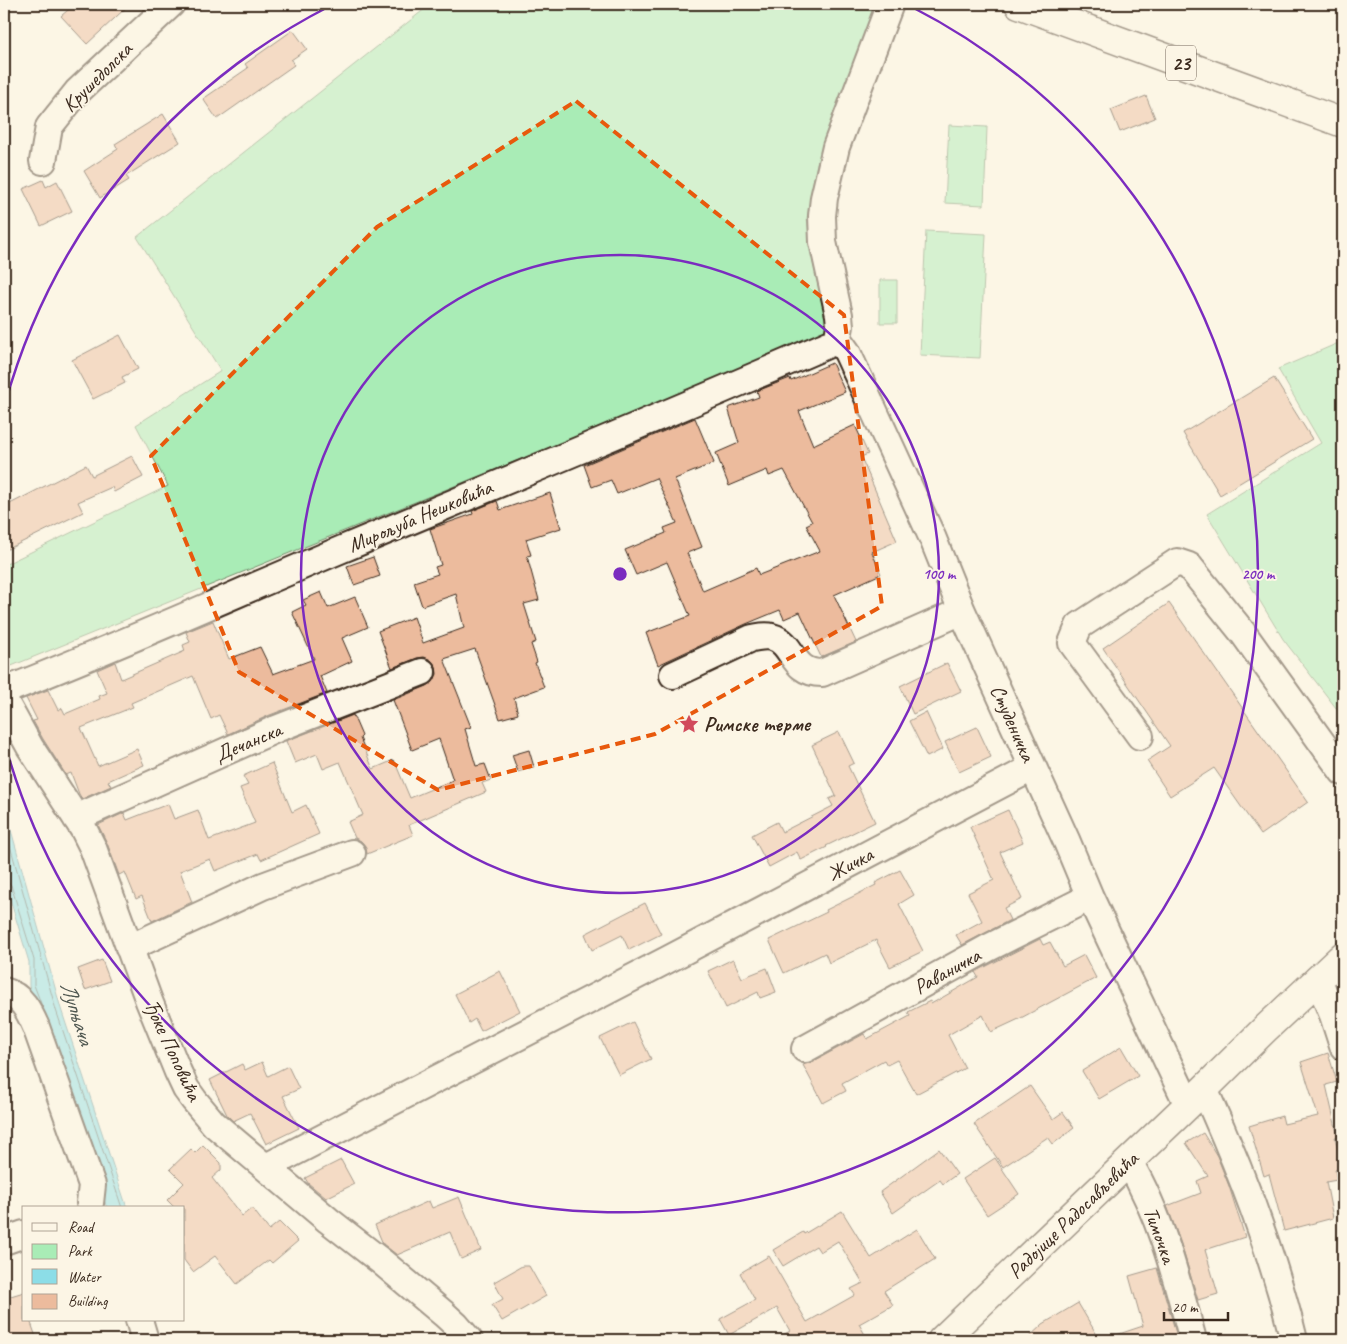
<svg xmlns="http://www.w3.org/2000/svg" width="1347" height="1344" font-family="Caveat,sans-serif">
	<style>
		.green { fill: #a9ecb6; stroke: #728b6a }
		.water { fill: #8cdde7; stroke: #6c9597 }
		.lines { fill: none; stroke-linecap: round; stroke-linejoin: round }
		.shore { stroke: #5b726e; stroke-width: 1 }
		.building { fill: #ecbb9d; stroke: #3b2a1e }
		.minor-casing { stroke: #3b2a1e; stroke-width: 30 }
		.major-casing { stroke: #3b2a1e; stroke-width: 31 }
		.path { stroke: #3b2a1e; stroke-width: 3; stroke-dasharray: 4 4; stroke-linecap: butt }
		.minor { stroke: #fcf5e5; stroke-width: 26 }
		.major { stroke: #fcf5e5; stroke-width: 28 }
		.marked { fill: none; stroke: #e8590c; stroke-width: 4; stroke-dasharray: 10 6; stroke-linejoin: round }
		.ring { fill: none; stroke: #7b2cbf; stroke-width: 2.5 }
		.labels { text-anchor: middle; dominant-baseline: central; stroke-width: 4; stroke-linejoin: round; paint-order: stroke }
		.shield { fill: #fcf5e5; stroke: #75675a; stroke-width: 1 }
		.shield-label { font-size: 20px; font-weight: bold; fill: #3b2a1e }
		.street-label { font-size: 21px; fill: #3b2a1e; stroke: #fcf5e5 }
		.poi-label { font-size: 21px; font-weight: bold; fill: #3b2a1e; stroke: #fcf5e5; text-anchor: start }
		.water-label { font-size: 22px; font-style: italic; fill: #4f5750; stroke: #fcf5e5 }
		.centre { fill: #7b2cbf; stroke: #fcf5e5; stroke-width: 2.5 }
		.ring-label { font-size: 15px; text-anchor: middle; font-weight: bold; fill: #7b2cbf; stroke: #fcf5e5; stroke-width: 4; stroke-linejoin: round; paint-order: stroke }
	</style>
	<rect width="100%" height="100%" fill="#fcf5e5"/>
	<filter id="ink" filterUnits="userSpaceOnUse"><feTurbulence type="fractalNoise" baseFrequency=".02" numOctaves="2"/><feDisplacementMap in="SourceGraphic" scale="10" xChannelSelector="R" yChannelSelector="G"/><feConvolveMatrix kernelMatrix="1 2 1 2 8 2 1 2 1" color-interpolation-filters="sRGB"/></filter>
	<g filter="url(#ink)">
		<path class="green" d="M431 4H880L817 163 807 218 813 263 829 334 4 669V565L168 486 136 425 221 371 137 237Z
			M949 125 987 127 984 205 945 203Z
			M926 231 986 234 980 358 920 355Z
			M880 280H897V323H880Z
			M1343 341V717L1283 639 1207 514 1321 443 1278 369Z"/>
		<path class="water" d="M4 805 61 1009 127 1208H107L29 986V962L4 879Z"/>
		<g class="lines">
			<path class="shore" d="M4 824 56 1010 122 1208
				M4 881 8 882 11 885 34 960V985L42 1006"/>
		</g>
		<path class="building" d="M75 4H130L87 44 61 16Z
			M293 30 307 49 291 60 294 65 217 119 203 99 248 68 245 64Z
			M1146 96 1155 118 1120 132 1111 110Z
			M163 114 180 142 126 176 129 180 100 198 84 171 118 149 115 144Z
			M43 180 46 187 57 181 72 211 41 226 23 189Z
			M120 335 138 369 122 377 125 383 93 399 72 360Z
			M832 363 845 392 799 411 813 445 855 425 868 454 861 457 897 541 872 552 881 574 834 595 856 642 821 657 800 612 784 619 780 610 746 624 658 665 646 633 690 616 667 562 636 575 625 550 666 533 664 528 677 523 656 478 617 494 611 480 592 487 584 465 695 418 714 463 675 479 702 547 687 553 703 591 756 568 759 575 820 551 806 525 812 522 784 470 769 476 767 470 729 486 716 453 739 443 728 408 759 397 757 391 790 378 791 381Z
			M1274 378 1312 439 1220 495 1183 433Z
			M132 456 143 477 114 492 112 487 78 502 83 512 4 551V507L86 465 92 476Z
			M550 493 561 528 526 539 531 555 527 556 539 600 524 604 536 642 531 644 537 662 535 663 544 687 514 698 518 714 500 719 475 649 444 659 471 727 465 729 476 766 485 764 491 780 482 783 486 792 409 825 413 835 367 854 366 847 361 841 355 838 348 822 363 815 340 762 323 769 317 754 295 763 286 741 353 715 362 736 360 738 373 769 394 760 410 798 453 780 439 739 412 750 393 700 427 686 433 682 437 674 436 666 431 660 424 657 417 658 392 668 378 631 414 617 423 643 464 628 456 594 422 606 414 582 438 574 435 567 441 565 430 529 473 514 472 511 497 501 500 510Z
			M373 557 380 576 354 585 347 566Z
			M321 592 328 608 355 597 368 627 342 638 352 661 320 676 327 693 270 715 228 734 219 715 211 719 193 676 131 703 133 707 81 728 98 766 137 749 144 765 108 781 111 786 82 799 79 794 71 773 66 775 43 739 33 721 37 720 26 698 48 690 58 710 62 708 65 714 100 699 99 696 107 693 97 670 115 662 121 679 185 651 183 645 190 642 186 632 213 621 229 659 260 647 273 674 314 659 292 612 306 605 303 600Z
			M1169 603 1308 802 1261 835 1214 768 1170 796 1147 761 1170 746 1103 648Z
			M947 663 961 691 913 714 900 686Z
			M926 712 943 749 927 757 909 721Z
			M977 727 991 757 959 772 945 742Z
			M839 732 854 763 848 766 875 822 826 846 827 847 801 860 797 852 769 867 752 835 777 822 782 832 833 806 829 799 836 796 812 745Z
			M529 750 534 767 518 772 512 755Z
			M272 763 292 812 306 805 319 834 261 860 258 854 215 871 210 859 180 871 192 902 152 921 142 896 136 899 125 872 119 875 107 843 98 825 124 813 127 820 168 804 174 819 198 810 209 840 255 823 240 788 248 785 243 776Z
			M1008 810 1023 842 1000 852 1022 899 1004 908 1010 920 962 945 956 935 982 921 968 893 994 880 970 827Z
			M900 870 914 895 899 904 923 951 890 967 876 940 829 963 825 953 784 973 769 940 827 912 826 910 876 885 875 883Z
			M645 903 661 934 629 950 622 935 592 950 585 934Z
			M1040 939 1043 945 1050 942 1063 966 1084 955 1096 978 1019 1019 991 1032 983 1015 948 1035 965 1068 916 1094 897 1060 887 1065 884 1060 842 1083 846 1091 823 1103 803 1065 812 1062 864 1034 867 1039 910 1016 908 1012 930 1001 931 1004 978 977 975 972Z
			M733 959 742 978 767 968 776 992 760 998 758 992 726 1008 708 971Z
			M102 960 110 981 85 990 78 969Z
			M500 971 520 1011 481 1031 475 1019 469 1023 455 994Z
			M633 1022 651 1059 619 1075 600 1038Z
			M1121 1047 1138 1076 1099 1099 1082 1071Z
			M1328 1053 1337 1082 1326 1085 1338 1137H1335L1342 1168 1335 1170 1337 1180 1326 1182 1333 1218 1284 1231 1269 1174 1264 1176 1249 1126 1282 1116 1284 1124 1318 1116 1301 1062Z
			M262 1062 268 1076 288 1066 299 1089 283 1096 299 1128 266 1144 250 1113 233 1121 227 1115 210 1080 242 1064 245 1070Z
			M1030 1086 1053 1119 1063 1112 1074 1128 1053 1144 1048 1137 1003 1167 974 1124Z
			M1203 1133 1217 1156 1229 1186 1245 1237 1205 1250 1218 1294 1198 1300 1181 1244 1167 1206 1201 1193 1197 1181 1208 1176 1186 1143Z
			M203 1145 221 1163V1170L212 1178 242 1216 252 1208 269 1230 279 1222 298 1241 272 1263 269 1260 237 1284 215 1256 193 1272 184 1260V1208H175L167 1200 184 1183 170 1169 191 1149 195 1153Z
			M939 1149 957 1174 943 1184 940 1180 893 1213 880 1192Z
			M995 1158 1019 1194 987 1215 963 1179Z
			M341 1160 354 1184 326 1198 308 1183 305 1178Z
			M459 1197 481 1250 461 1259 450 1232 397 1255 383 1244 375 1225 429 1201 432 1208Z
			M842 1211 871 1258 917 1229 935 1259 884 1291 893 1305 859 1324 868 1340H774L790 1331 777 1308 729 1335 720 1319 755 1300 740 1273 769 1256 807 1322 855 1295 851 1289 863 1283 838 1241 820 1252 816 1246 783 1266 773 1250 803 1232 804 1234Z
			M522 1266H529L546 1296 502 1321 492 1305 503 1299 494 1282Z
			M1157 1268 1178 1340H1111L1110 1337 1143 1326 1129 1276Z
			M24 1292V1320H30L37 1340H4V1298Z
			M1078 1303 1100 1340H1026L1043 1324Z"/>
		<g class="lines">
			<defs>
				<path id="minor" d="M43 161 49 127 77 92 171 4
					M837 342 842 345 847 352 933 539 962 611 1067 842 1090 897 1188 1105
					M837 342 840 326 839 315 823 242 822 216 824 198 836 147 890 4
					M673 675 752 638C759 637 765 635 772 637 795 643 790 673 822 673L962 611
					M4 691C117 647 228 597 340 550 503 482 666 415 829 344L837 342
					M4 700 30 747 84 830 93 848 149 1001 178 1072 186 1089 194 1100 214 1124 328 1220 382 1262 444 1314 456 1325 469 1340
					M1140 736 1072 643 1079 626 1177 562 1189 566 1243 633 1343 772
					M76 818 276 729 422 672
					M129 948 263 886 352 853
					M1318 979 1333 1015 1343 1046
					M4 991C22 996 29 1011 36 1027L92 1185 90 1203
					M805 1049 988 948 1090 897
					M1204 1089C1241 1170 1273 1254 1294 1340
					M1129 1162C1161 1216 1177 1280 1193 1340
					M266 1167 667 960 1032 768
					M4 1241 24 1234
					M139 1320 145 1340"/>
				<path id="major" d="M1019 4 1343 123
					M942 1340 1188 1105 1264 1030 1343 956"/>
			</defs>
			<use href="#minor" class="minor-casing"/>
			<use href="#major" class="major-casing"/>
			<path class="path" d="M4 762 10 758"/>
			<use href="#minor" class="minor"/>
			<use href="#major" class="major"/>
		</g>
	</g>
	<path d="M0 0H1347V1344H0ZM576 101 844 315 882 606 655 734 438 790 239 672 151 456 377 227Z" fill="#fcf5e5" fill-opacity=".55" fill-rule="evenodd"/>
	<path class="marked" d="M576 101 844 315 882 606 655 734 438 790 239 672 151 456 377 227Z"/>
	<g class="ring">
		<circle cx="620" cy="574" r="319"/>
		<path d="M5 404A638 638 0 0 1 330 6M910 6A638 638 0 1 1 5 744"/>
	</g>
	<defs>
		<symbol id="sight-bare" viewBox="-9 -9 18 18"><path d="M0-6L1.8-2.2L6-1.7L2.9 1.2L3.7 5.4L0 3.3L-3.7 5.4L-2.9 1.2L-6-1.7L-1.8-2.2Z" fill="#d1495b" stroke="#fcf5e5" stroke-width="2.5" paint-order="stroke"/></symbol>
	</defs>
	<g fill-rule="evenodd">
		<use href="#sight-bare" x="675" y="710" width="28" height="28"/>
	</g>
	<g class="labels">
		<rect class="shield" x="1166" y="45.5" width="30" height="35" rx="4"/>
		<g class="shield-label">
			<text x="1181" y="63">23</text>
		</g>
		<g class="street-label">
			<text transform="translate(97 77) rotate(-45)">Крушедолска</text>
			<text transform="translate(420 516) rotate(-23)">Мирољуба Нешковића</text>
			<text transform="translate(1013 723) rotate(66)">Студеничка</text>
			<text transform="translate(248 742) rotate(-23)">Дечанска</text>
			<text transform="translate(850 864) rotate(-28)">Жичка</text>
			<text transform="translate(947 971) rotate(-29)">Раваничка</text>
			<text transform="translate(173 1050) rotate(65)">Ђоке Поповића</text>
			<text transform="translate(1073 1215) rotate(-44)">Радојице Радосављевића</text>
			<text transform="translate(1160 1235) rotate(70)">Тимочка</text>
		</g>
		<g class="poi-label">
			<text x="704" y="724">Римске терме</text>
		</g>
		<g class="water-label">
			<text transform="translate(77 1013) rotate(72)">Лупњача</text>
		</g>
	</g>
	<circle cx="620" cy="574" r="8" class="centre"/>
	<g class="ring-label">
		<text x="939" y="579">100 m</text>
		<text x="1258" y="579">200 m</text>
	</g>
	<rect width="1347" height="1344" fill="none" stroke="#fcf5e5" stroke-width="20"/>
	<rect x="10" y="10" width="1327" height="1324" fill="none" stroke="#3b2a1e" stroke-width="2" filter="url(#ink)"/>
	<rect x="22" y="1206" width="162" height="115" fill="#fcf5e5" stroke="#afa495"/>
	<rect x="32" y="1223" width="25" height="8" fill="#fcf5e5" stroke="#afa495"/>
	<text x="68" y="1232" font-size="15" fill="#3b2a1e">Road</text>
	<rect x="32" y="1244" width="25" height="15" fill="#a9ecb6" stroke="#afa495"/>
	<text x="68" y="1256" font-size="15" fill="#3b2a1e">Park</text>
	<rect x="32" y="1269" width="25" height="15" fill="#8cdde7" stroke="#afa495"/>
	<text x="68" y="1282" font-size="15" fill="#3b2a1e">Water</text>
	<rect x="32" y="1294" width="25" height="15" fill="#ecbb9d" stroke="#afa495"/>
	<text x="68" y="1306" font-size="15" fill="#3b2a1e">Building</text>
	<path d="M1164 1312v8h64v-8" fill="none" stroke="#3b2a1e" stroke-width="2.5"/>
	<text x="1172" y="1312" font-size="15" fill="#3b2a1e" stroke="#fcf5e5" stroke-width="4" paint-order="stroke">20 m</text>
</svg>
